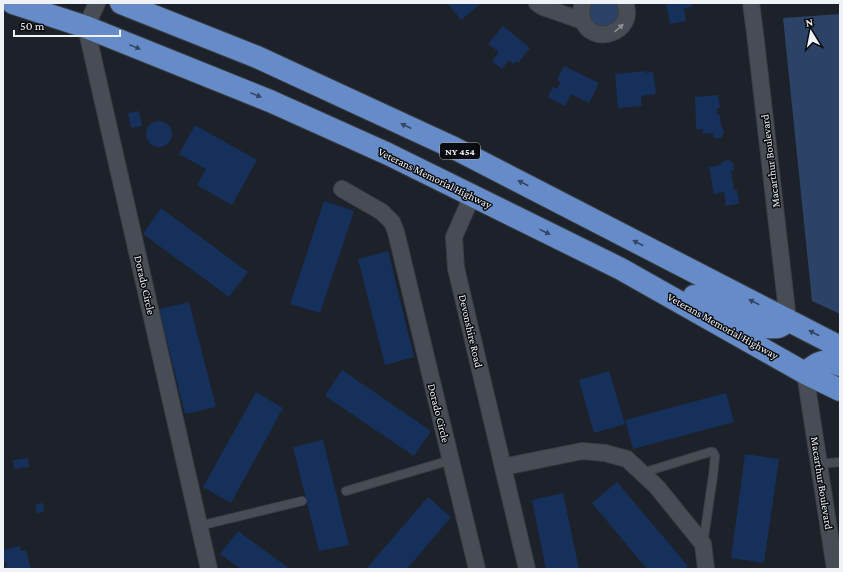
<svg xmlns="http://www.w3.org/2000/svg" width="843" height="572" font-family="'Crimson Pro',serif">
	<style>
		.green { fill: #2c4367 }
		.building { fill: #16305c }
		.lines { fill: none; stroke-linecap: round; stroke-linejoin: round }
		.lane-casing { stroke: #3a3e44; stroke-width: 10 }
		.street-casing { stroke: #3a3e44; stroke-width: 18 }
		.highway-casing { stroke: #3a3e44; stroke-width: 24 }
		.lane { stroke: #484d55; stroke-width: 8 }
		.street { stroke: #484d55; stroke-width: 16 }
		.highway { stroke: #668bc9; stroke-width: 22 }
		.oneway { fill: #8b8f96 }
		.oneway2 { fill: #334562 }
		.labels { text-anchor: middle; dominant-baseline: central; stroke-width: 3; stroke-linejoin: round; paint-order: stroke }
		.shield { fill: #090b0e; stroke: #aaadb1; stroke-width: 1 }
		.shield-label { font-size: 10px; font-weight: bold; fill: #eff2f7 }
		.street-label { font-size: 11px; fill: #eff2f7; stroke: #090b0e }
	</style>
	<rect width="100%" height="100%" fill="#1d2129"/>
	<path class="green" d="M590 3H619L621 9 619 19 606 28 595 25 588 16Z
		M840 14V314L812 301 783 18Z"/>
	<path class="building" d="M447 3H478L479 5 461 20Z
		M666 3H691L692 7 684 8 686 21 670 24Z
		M503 26 530 48 518 63 516 61 513 64 509 60 502 69 492 61 499 52 488 44Z
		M564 66 599 83 589 103 571 94 565 106 548 97 553 87 557 89 561 82 557 80Z
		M645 71 646 73 653 72 656 94 641 96 642 106 618 108 615 74Z
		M718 95 720 108H717V115H720L721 126 723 129 724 133 721 138H716L713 137V133L703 134V129H696L695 97Z
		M139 111 142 126 131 128 128 113Z
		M146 134a13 13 0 1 1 26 0a13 13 0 1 1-26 0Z
		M195 125 257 160 232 205 197 185 206 169 179 154Z
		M729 160 733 163 734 171H731L734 190H737L739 204 726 206 724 192 714 194 709 167 720 165 723 161Z
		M324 201 354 211 320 313 290 304Z
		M161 208 248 272 229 297 143 234Z
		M388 251 414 357 385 365 358 259Z
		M189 302 216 407 185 414 159 309Z
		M342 370 431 431 414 456 325 396Z
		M609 371 625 424 594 433 579 380Z
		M256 392 283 408 231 503 203 487Z
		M726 393 734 422 633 449 625 420Z
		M323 440 349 545 319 551 293 447Z
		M745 454 779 459 764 563 731 558Z
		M28 458 29 467 14 469 13 460Z
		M617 482 688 566 684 569H647L592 503Z
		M563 493 579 569H546L532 500Z
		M428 497 451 517 407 569H366Z
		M43 503 44 512 36 513V504Z
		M238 531 290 569H241L220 554Z
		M20 546 21 551 26 550 31 569H5V567L7 566 6 562H3V550Z"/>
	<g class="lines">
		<defs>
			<path id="lane" d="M819 464 840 462
				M642 473 710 452H713L715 456 713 476 703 544
				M346 491 451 460
				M199 526 302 501"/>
			<path id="street" d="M97 3 86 27 209 569
				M537 3 543 7 583 21
				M583 3C581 8 581 13 582 18 590 48 637 33 625 3
				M751 3 755 33 788 320
				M342 189 382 212 392 222 396 232 477 569
				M472 196 454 237 456 268 527 569
				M805 373 835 569
				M503 467 582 451 605 453 627 459 657 487 703 544 706 569"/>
			<path id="highway" d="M13 3 86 27 270 101 388 154 621 269 805 373 840 390
				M121 3 257 57 454 148 840 347
				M694 296 767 327C778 328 780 328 788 320
				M805 373C817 362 825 358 840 365"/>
		</defs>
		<use href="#lane" class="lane-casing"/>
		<use href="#street" class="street-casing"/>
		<use href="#highway" class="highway-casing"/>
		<use href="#lane" class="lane"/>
		<use href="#street" class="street"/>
		<use href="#highway" class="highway"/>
	</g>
	<defs><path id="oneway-solid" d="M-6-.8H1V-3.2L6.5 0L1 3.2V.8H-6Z"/></defs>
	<use class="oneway" href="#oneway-solid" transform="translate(619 28) rotate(-42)"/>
	<g class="oneway2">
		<use href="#oneway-solid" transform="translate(135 47) rotate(22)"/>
		<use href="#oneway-solid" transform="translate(256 95) rotate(22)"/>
		<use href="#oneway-solid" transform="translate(406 126) rotate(-155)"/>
		<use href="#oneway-solid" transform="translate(523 183) rotate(-153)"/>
		<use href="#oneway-solid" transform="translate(545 232) rotate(26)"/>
		<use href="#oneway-solid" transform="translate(638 243) rotate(-153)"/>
		<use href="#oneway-solid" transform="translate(754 302) rotate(-153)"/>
		<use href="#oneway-solid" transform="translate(814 333) rotate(-153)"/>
	</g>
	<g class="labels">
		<rect class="shield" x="440" y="143" width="40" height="16" rx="3"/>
		<g class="shield-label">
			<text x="460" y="151">NY 454</text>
		</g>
		<g class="street-label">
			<text transform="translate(770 161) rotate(-97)">Macarthur Boulevard</text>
			<text transform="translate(435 178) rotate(26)">Veterans Memorial Highway</text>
			<text transform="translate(145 285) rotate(77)">Dorado Circle</text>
			<text transform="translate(723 326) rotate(29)">Veterans Memorial Highway</text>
			<text transform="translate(471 331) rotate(77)">Devonshire Road</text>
			<text transform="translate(439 413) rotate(76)">Dorado Circle</text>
			<text transform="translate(822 483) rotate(81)">Macarthur Boulevard</text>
		</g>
	</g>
	<rect width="843" height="572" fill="none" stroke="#eff2f7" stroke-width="8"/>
	<g transform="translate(811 32) rotate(350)" stroke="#090b0e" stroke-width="3" paint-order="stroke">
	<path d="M0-3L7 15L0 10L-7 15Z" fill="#eff2f7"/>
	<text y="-6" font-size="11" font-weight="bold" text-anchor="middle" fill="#eff2f7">N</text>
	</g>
	<path d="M14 30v6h106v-6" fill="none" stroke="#eff2f7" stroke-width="2"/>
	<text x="20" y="30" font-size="12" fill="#eff2f7" stroke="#090b0e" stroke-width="3" paint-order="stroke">50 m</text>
</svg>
